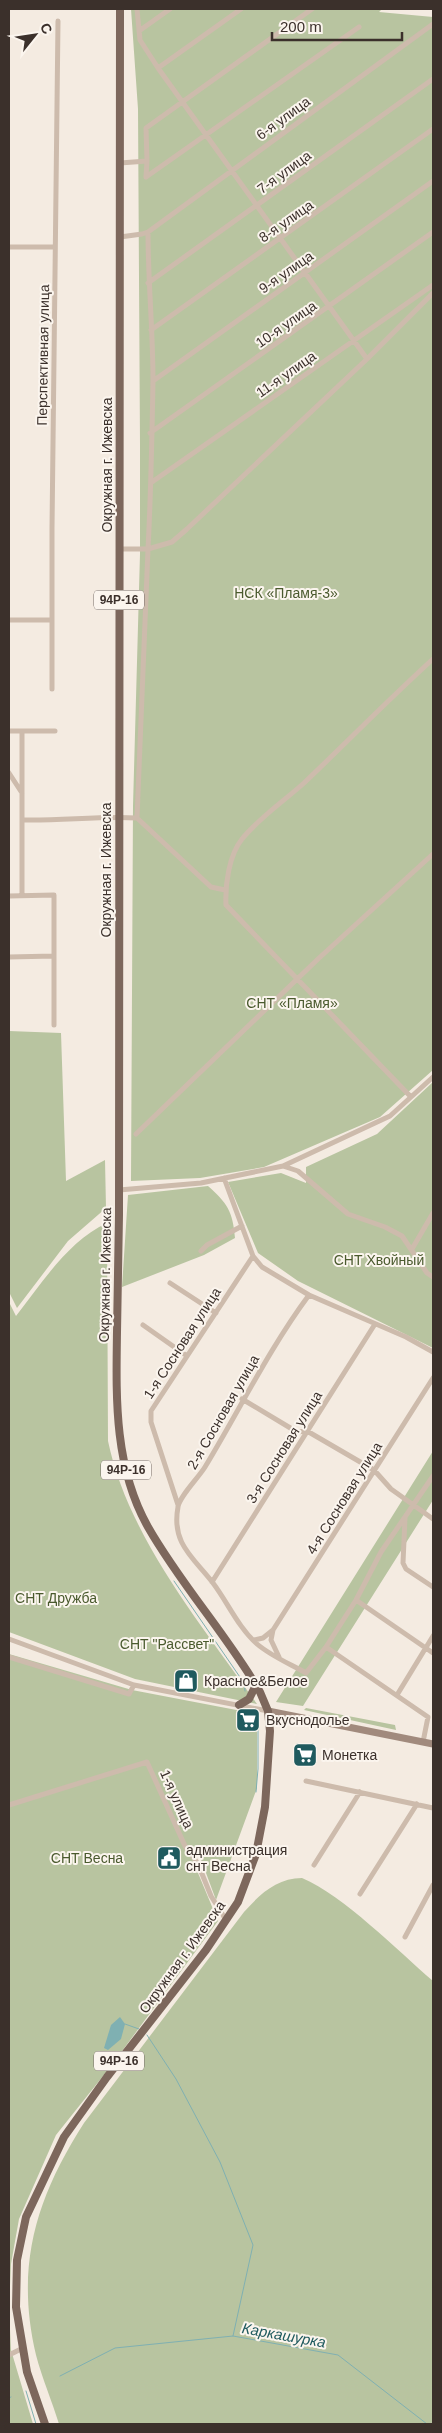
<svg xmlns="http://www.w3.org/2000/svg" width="442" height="2433" font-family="Helvetica,sans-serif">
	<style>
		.green { fill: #b8c4a0 }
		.water { fill: #7fb0b2 }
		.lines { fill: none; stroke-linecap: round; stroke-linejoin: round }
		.stream { stroke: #7fb0b2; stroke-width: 1 }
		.street { stroke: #cdbbac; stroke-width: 5 }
		.secondary { stroke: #a18a7d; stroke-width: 7 }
		.primary { stroke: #7d675c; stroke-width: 8 }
		.labels { text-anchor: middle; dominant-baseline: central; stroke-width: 4; stroke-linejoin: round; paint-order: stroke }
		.shield { fill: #fbf5ee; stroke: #756b66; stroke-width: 1 }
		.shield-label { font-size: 12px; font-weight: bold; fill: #3b302b }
		.street-label { font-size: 14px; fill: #3b302b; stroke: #fbf5ee }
		.park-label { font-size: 14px; fill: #4a5a2e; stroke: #fbf5ee }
		.poi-label { font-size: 14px; fill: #3b302b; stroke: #fbf5ee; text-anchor: start }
		.water-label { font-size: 15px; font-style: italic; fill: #1f5a5e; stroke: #fbf5ee }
	</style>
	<rect width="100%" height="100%" fill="#f4ebe1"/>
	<path class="green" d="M131 9H382L379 12 433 17V1070L380 1117 264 1167 200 1178 131 1181 133 806 140 554V445L138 109Z
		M9 1031 61 1033 66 1181 105 1160 106 1208 68 1241 17 1308 9 1292Z
		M433 1082V1348L298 1281 258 1253 228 1182 281 1173 306 1183V1167L377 1134Z
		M208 1186C227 1203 233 1211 235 1238L204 1255 122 1287 128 1195Z
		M107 1223 108 1441C128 1537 202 1625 257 1704L135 1679 9 1632V1302L16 1316C42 1283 68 1241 107 1223Z
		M433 1451V1500L303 1706 276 1702Z
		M9 1654 132 1690 257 1714V1788L216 1900 199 1854 193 1861 218 1921 111 2066 56 2135 19 2219 11 2264 9 2308 11 2350 33 2424H9Z
		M306 1708 395 1725 396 1730 304 1710Z
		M302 1878C344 1896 397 1950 433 1981V2424H59C52 2401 42 2378 36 2355 15 2266 36 2198 84 2123L244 1912C260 1894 277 1878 302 1878Z"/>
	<path class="water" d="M120 2017 125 2024 121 2039 108 2050 104 2048 111 2025Z"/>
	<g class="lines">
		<path class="stream" d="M174 1581 244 1683 245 1691
			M256 1792 258 1769V1717
			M125 2024 139 2029
			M147 2035 176 2079 220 2162 253 2245 233 2336
			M60 2376 115 2348 233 2336 338 2355 427 2424
			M26 2391 36 2424
			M9 2398 11 2397"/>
		<path class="street" d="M137 9 140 40 158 68 367 359 433 293
			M139 31 170 9
			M158 68 241 9
			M147 161 146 128 312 9
			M120 163 147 161 146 177
			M146 177 359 27
			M148 232C148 281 153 331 153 381 152 437 151 493 148 549L172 542 187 529 367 359
			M120 237 142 234 148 232 433 24
			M9 247H55
			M148 283 433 79
			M151 330 433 129
			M153 381 433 181
			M150 433 433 232
			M152 482 433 285
			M119 549H148L137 818
			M9 620H52
			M52 689V528L58 21
			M9 731H55
			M9 773 22 793
			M22 820C61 821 99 816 137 818L211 887 225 890
			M22 895V731
			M9 896 54 895V1025
			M9 957 54 956
			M411 1097 433 1077
			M136 1134 318 959 433 854
			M283 1166 390 1116 411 1097 226 905C225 885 229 855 242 839 259 818 284 801 304 783 347 742 389 699 433 659
			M224 1178 253 1256 262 1267 309 1295 406 1337 433 1352
			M119 1190 201 1183 283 1166 298 1171 348 1214 385 1227 402 1236 427 1273 433 1277
			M412 1249 433 1213
			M201 1251 207 1245 242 1226
			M170 1283 216 1313
			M309 1295C269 1349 240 1409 205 1467 199 1477 179 1497 178 1507 171 1544 194 1558 213 1583 228 1603 238 1627 257 1644 271 1656 290 1664 306 1673L326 1647 428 1717 423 1742
			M143 1325 187 1356
			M242 1399 297 1432 307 1431 374 1470 391 1489 433 1519
			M178 1505 151 1422V1411L253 1256
			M405 1518 403 1563 406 1569 433 1587
			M212 1582 375 1324
			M356 1600 433 1653
			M273 1630 271 1640 279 1657
			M9 1639 134 1685 268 1711
			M254 1640 263 1638 273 1630 433 1378
			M326 1647 356 1600 381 1552 433 1476
			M9 1657 129 1694 134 1685
			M397 1695 433 1636
			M306 1781 433 1808
			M9 1805 147 1762 185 1846 198 1864 211 1896 226 1920
			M314 1865 360 1792
			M360 1894 417 1804
			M405 1937 433 1885
			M9 2355 23 2348"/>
		<path class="secondary" d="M268 1711 433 1744"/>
		<path class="primary" d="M239 1705 249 1699 256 1685
			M45 2424 27 2372 16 2307 17 2260 26 2217 64 2137 107 2077 206 1950 238 1902 256 1854 265 1807 270 1731 268 1711 260 1692C227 1635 181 1585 148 1527 114 1467 116 1398 117 1332 118 1293 118 1254 119 1215L120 9"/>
	</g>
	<defs>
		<symbol id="shop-square" viewBox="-11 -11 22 22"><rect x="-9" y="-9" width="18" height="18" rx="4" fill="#1f5a5e" stroke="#fbf5ee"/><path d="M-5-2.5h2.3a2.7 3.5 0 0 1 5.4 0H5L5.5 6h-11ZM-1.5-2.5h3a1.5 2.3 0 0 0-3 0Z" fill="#fff"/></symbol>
		<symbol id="supermarket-square" viewBox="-11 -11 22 22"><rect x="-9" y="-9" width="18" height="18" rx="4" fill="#1f5a5e" stroke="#fbf5ee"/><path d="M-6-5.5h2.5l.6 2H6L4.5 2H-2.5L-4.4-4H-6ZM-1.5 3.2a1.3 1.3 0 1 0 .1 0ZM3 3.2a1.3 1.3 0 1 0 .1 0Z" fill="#fff"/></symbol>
		<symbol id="civic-square" viewBox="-11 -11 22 22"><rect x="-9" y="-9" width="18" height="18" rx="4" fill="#1f5a5e" stroke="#fbf5ee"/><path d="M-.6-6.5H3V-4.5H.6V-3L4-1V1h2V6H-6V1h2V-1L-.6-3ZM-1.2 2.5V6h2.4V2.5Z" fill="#fff"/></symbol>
	</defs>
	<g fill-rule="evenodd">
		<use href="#shop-square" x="172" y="1667" width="28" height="28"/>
		<use href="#supermarket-square" x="234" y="1706" width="28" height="28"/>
		<use href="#supermarket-square" x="291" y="1741" width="28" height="28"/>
		<use href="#civic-square" x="155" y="1844" width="28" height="28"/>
	</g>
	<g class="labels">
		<g class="shield">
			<rect x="94" y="590.5" width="50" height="19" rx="4"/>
			<rect x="101" y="1460.5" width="50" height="19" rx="4"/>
			<rect x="94" y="2051.5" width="50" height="19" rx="4"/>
		</g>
		<g class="shield-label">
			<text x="119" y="600">94Р-16</text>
			<text x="126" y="1470">94Р-16</text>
			<text x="119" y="2061">94Р-16</text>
		</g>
		<g class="street-label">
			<text transform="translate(283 118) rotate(-36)">6-я улица</text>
			<text transform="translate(284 172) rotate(-36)">7-я улица</text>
			<text transform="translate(286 221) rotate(-35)">8-я улица</text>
			<text transform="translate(286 272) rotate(-35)">9-я улица</text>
			<text transform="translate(286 324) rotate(-35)">10-я улица</text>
			<text transform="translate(43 355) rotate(-89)">Перспективная улица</text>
			<text transform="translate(286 374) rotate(-35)">11-я улица</text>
			<text transform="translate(107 465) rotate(-90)">Окружная г. Ижевска</text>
			<text transform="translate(106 870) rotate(-90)">Окружная г. Ижевска</text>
			<text transform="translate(105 1275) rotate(-89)">Окружная г. Ижевска</text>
			<text transform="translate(182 1343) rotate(-57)">1-я Сосновая улица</text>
			<text transform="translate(223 1412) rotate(-60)">2-я Сосновая улица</text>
			<text transform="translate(284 1447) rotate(-58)">3-я Сосновая улица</text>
			<text transform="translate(344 1498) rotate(-58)">4-я Сосновая улица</text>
			<text transform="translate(177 1799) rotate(66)">1-я улица</text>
			<text transform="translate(182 1957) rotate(-54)">Окружная г. Ижевска</text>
		</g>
		<g class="park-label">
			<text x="286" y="593">НСК «Пламя-3»</text>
			<text x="292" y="1003">СНТ «Пламя»</text>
			<text x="379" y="1260">СНТ Хвойный</text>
			<text x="56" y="1598">СНТ Дружба</text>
			<text x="167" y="1644">СНТ "Рассвет"</text>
			<text x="87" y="1858">СНТ Весна</text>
		</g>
		<g class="poi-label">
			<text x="204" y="1681">Красное&amp;Белое</text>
			<text x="266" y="1720">Вкуснодолье</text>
			<text x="322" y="1755">Монетка</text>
			<text x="186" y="1850">администрация<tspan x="186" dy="16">снт Весна</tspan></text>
		</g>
		<g class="water-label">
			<text transform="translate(284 2335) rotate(10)">Каркашурка</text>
		</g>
	</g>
	<rect width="442" height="2433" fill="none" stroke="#3b302b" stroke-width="20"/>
	<g transform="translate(35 35) rotate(60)" stroke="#fbf5ee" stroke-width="4" paint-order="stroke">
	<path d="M0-4L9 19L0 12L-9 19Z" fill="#3b302b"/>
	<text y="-8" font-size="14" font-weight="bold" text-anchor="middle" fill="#3b302b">С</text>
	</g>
	<path d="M272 32v8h130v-8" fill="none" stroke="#3b302b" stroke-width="2.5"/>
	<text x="280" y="32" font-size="15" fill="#3b302b" stroke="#fbf5ee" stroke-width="4" paint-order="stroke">200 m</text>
</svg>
